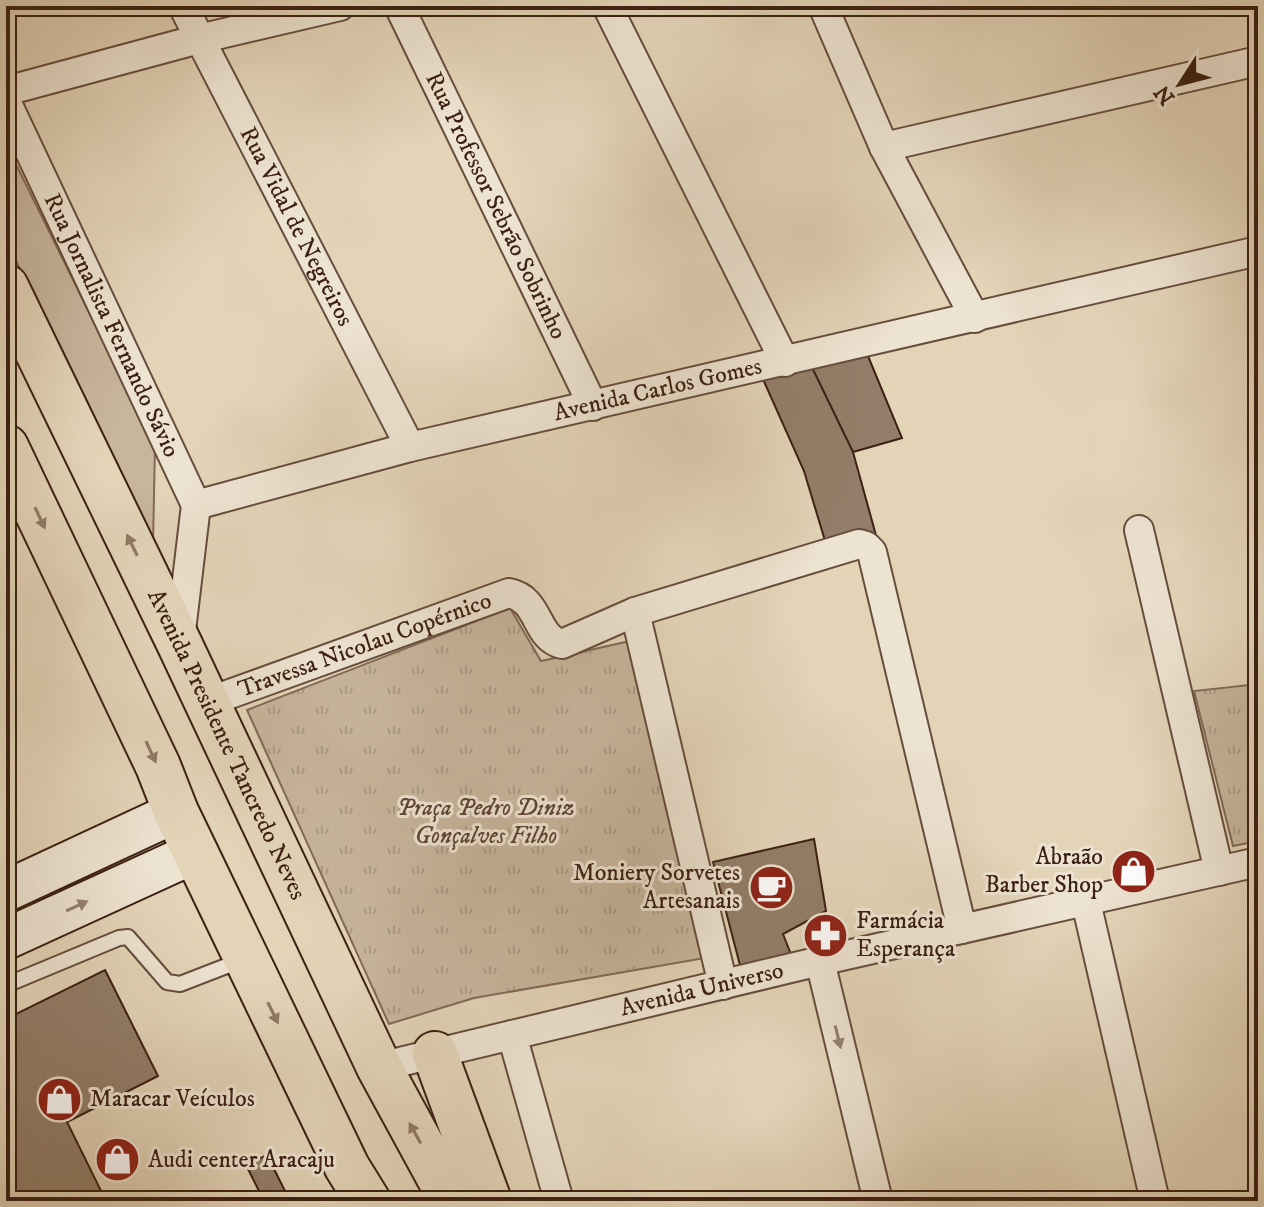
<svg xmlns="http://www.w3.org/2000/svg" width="1264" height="1207" font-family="'IM FELL DW Pica',serif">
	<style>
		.grass { fill: #c7b59c; stroke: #826a58; stroke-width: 2 }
		.park { fill: url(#park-tufts); stroke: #826a58; stroke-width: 2 }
		.building { fill: #937e69; stroke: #3c2013; stroke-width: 2 }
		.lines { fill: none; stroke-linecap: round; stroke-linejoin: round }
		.lane-casing { stroke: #664d3c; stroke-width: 18 }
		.street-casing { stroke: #664d3c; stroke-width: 32 }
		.secondary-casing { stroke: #3c2013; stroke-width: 44 }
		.primary-casing { stroke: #3c2013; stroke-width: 48 }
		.lane { stroke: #ede3d1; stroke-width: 14 }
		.street { stroke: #ede3d1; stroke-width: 28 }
		.secondary { stroke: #ede3d1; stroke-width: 40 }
		.primary { stroke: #e3d4b8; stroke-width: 44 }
		.oneway { fill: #907a66 }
		.oneway2 { fill: #948272 }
		.labels { text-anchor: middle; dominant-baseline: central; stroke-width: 6; stroke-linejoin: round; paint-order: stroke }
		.street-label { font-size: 24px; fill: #3c2013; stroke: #ede3d1 }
		.park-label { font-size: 24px; font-style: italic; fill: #5f4535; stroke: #ede3d1 }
		.poi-label { font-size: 24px; fill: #3c2013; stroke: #ede3d1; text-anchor: start }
	</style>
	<defs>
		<pattern id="park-tufts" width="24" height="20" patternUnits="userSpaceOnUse" patternTransform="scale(2)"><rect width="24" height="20" fill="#c7b59c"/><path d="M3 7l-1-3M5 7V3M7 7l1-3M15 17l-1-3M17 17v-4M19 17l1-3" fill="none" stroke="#ac9b86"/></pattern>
	</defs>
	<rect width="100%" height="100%" fill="#e3d4b8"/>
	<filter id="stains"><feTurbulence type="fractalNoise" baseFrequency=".0025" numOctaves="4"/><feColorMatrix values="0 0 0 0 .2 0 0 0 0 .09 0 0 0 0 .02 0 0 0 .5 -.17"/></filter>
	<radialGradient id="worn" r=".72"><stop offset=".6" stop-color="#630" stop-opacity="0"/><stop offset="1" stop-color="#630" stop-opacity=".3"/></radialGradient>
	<path class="grass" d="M6 144 155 446 153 545 6 240Z"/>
	<path class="park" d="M510 608 541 661 630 641 705 958 474 998 389 1024 247 710Z
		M1258 684V841L1233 846 1194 691Z"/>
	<path class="building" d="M863 344 902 438 853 452 807 357Z
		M807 357 853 452 877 539 829 554 804 471 758 368Z
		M814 839 826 911 783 934 792 957 741 969 713 862Z
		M105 970 158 1076 67 1122 106 1201H6V1019Z
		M267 1155 290 1201H264L246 1165Z"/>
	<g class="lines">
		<defs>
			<path id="lane" d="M6 985 119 938 128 937 167 982 180 984 242 960"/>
			<g id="street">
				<path id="s1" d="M183 6 410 447"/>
				<path id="s2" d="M399 6 593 406"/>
				<path d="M607 6 785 362"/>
				<path d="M823 6 884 147 975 318"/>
				<path d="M6 91 199 39 340 6"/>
				<path id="s3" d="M6 101 196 505"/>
				<path d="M884 147 1258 61"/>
				<path id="s4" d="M196 505 410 447 1258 251"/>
				<path d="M1139 530 1219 871"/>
				<path d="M635 612 723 985"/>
				<path d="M180 639 196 505"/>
				<path id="s5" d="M205 703 509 593C540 599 535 638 562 644L635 612 859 544 866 546 872 552 962 929"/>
				<path d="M1086 902 1155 1201"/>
				<path d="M820 961 878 1201"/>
				<path d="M512 1035 559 1201"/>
				<path id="s6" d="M379 1067 820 961 1258 862"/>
			</g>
			<path id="secondary" d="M6 891 176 812
				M6 939 196 852"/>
			<g id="primary">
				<path id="s7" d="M6 287 179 643 379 1067 452 1201"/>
				<path d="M6 447 158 766 176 812 347 1167 368 1201"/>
				<path d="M435 1054 489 1201"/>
			</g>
		</defs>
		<use href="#lane" class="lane-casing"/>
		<use href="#street" class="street-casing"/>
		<use href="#secondary" class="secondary-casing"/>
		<use href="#primary" class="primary-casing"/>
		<use href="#lane" class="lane"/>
		<use href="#street" class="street"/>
		<use href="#secondary" class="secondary"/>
		<use href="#primary" class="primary"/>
	</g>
	<defs><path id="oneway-solid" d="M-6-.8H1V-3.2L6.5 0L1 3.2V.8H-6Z" transform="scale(2)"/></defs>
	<g class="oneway">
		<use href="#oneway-solid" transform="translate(40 518) rotate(65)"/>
		<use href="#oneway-solid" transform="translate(132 545) rotate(-116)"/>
		<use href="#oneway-solid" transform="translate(151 752) rotate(65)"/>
		<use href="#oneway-solid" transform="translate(273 1013) rotate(64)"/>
		<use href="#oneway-solid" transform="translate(415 1133) rotate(-119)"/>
	</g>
	<g class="oneway2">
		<use href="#oneway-solid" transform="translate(77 906) rotate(-25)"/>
		<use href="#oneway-solid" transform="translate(838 1037) rotate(76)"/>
	</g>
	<defs>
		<symbol id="shop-disc" viewBox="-11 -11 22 22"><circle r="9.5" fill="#8f2418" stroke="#ede3d1"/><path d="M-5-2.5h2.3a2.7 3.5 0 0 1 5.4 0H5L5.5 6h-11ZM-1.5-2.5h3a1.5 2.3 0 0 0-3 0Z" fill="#fff"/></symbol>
		<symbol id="cafe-disc" viewBox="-11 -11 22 22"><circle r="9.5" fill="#8f2418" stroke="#ede3d1"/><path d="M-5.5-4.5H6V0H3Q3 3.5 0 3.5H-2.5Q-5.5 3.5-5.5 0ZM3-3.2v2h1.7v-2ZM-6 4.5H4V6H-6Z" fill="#fff"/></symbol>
		<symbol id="pharmacy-disc" viewBox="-11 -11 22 22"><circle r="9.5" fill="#8f2418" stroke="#ede3d1"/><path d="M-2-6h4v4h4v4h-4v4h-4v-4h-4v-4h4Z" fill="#fff"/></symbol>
	</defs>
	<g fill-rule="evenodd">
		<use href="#shop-disc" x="1108" y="846" width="51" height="51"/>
		<use href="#cafe-disc" x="746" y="862" width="51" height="51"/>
		<use href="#pharmacy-disc" x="800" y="910" width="51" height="51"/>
		<use href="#shop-disc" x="34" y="1074" width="51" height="51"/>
		<use href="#shop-disc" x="92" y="1134" width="51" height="51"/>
	</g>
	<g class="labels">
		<g class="street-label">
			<text stroke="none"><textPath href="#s2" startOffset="222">Rua Professor Sebrão Sobrinho</textPath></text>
			<text stroke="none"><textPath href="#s1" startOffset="248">Rua Vidal de Negreiros</textPath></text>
			<text stroke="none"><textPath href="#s3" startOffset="248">Rua Jornalista Fernando Sávio</textPath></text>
			<text stroke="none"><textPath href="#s4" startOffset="476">Avenida Carlos Gomes</textPath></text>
			<text stroke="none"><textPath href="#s5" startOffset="170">Travessa Nicolau Copérnico</textPath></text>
			<text stroke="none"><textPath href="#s7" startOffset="508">Avenida Presidente Tancredo Neves</textPath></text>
			<text stroke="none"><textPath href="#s6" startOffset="332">Avenida Universo</textPath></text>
		</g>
		<g class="park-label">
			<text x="486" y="808">Praça Pedro Diniz<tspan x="486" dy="28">Gonçalves Filho</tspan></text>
		</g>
		<g class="poi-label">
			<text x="1103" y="857" text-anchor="end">Abraão<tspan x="1103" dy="28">Barber Shop</tspan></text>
			<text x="740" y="873" text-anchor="end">Moniery Sorvetes<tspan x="740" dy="28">Artesanais</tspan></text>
			<text x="856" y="921">Farmácia<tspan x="856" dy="28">Esperança</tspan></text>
			<text x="90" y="1099">Maracar Veículos</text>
			<text x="148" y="1160">Audi center Aracaju</text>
		</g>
	</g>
	<rect width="1264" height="1207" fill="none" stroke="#e3d4b8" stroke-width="32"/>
	<rect x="8" y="8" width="1248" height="1191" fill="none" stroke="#3c2013" stroke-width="4"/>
	<rect x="16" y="16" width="1232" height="1175" fill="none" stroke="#3c2013" stroke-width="2"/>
	<g transform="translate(1180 84) rotate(234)" stroke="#ede3d1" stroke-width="6" paint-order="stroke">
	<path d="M0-6L14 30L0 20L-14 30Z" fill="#3c2013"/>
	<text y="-12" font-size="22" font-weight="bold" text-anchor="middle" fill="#3c2013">N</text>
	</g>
	<rect width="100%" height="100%" filter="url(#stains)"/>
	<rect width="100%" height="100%" fill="url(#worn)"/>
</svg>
